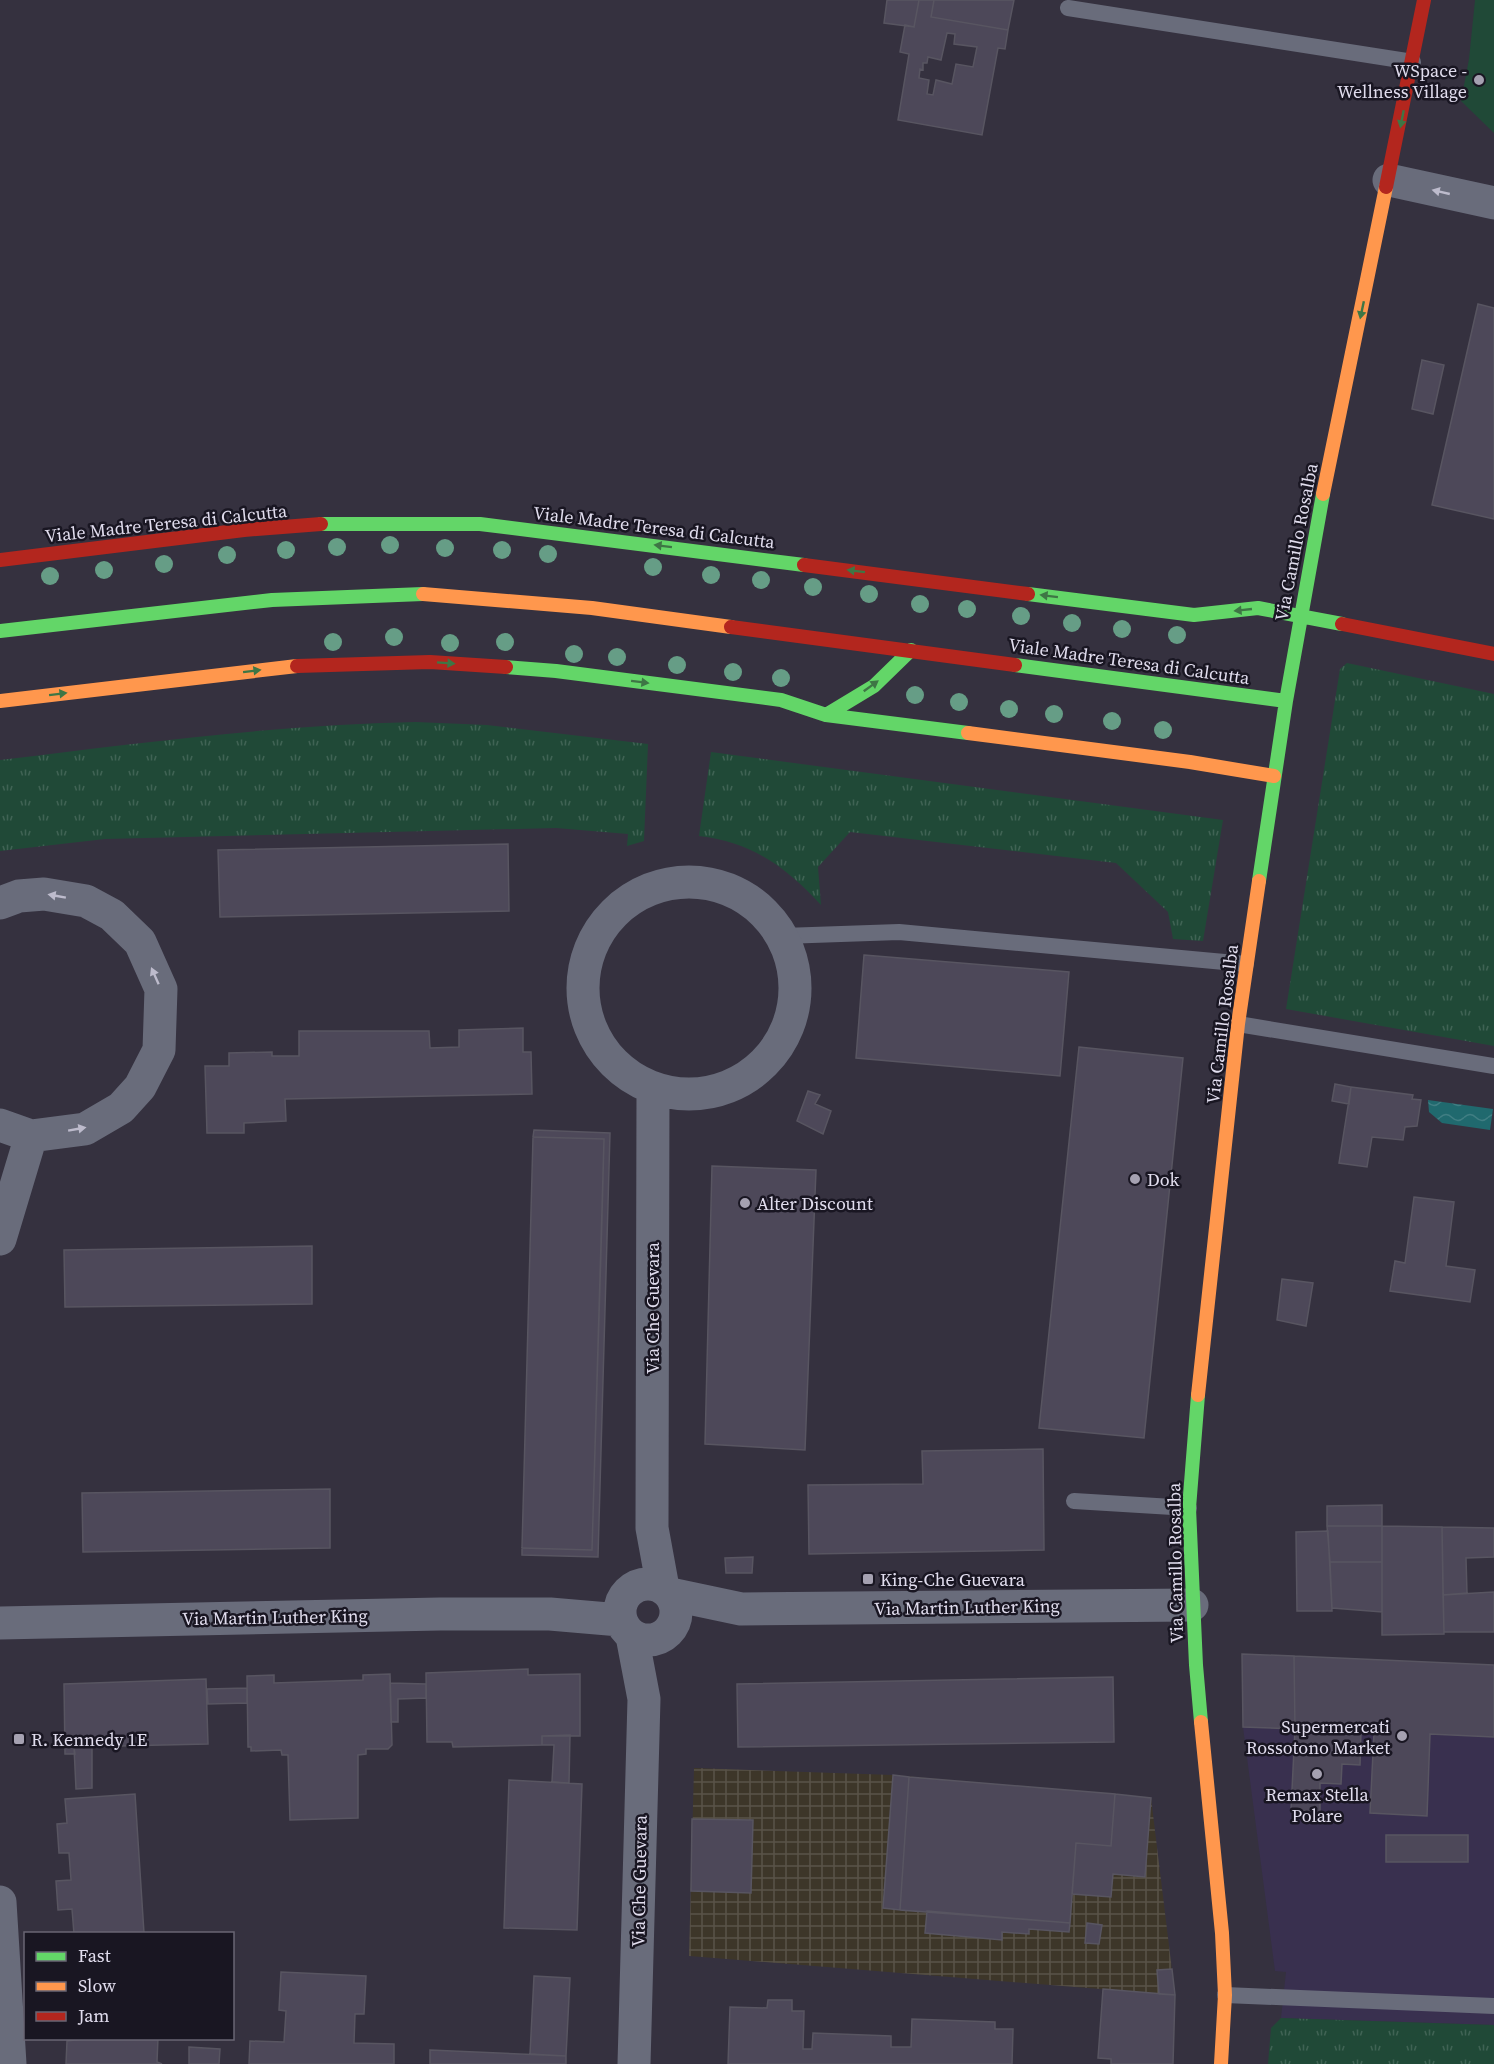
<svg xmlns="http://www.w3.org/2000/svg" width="1494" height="2064" font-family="'Source Serif 4',serif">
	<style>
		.built { fill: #39304f }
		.industrial { fill: url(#industrial-grid) }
		.grass { fill: url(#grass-tufts) }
		.pitch { fill: #204937 }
		.water { fill: url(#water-waves) }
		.building { fill: #4d4859; stroke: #585561; stroke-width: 1.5; fill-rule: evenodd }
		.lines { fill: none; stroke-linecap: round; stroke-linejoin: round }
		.lane { stroke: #696c7b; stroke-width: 16 }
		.street { stroke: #696c7b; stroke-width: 33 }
		.fast { stroke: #63d668; stroke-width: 14 }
		.slow { stroke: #ff974d; stroke-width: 14 }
		.jam { stroke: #b3261e; stroke-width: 14 }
		.tree { fill: #669d86 }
		.oneway { fill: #3e7645 }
		.oneway2 { fill: #bdbbcc }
		.poi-dot { fill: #a5a1b1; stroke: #191622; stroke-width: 2 }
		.labels { text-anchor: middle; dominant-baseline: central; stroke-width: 5; stroke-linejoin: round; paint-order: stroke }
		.poi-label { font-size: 18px; fill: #e1ddee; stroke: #191622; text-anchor: start }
		.street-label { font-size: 18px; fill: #e1ddee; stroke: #191622 }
	</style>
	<defs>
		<pattern id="industrial-grid" width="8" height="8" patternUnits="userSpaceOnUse" patternTransform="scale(1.5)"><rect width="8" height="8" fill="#3d3629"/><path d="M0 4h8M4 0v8" fill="none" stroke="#595348"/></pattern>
		<pattern id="grass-tufts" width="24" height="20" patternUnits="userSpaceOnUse" patternTransform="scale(1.5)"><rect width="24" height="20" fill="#204937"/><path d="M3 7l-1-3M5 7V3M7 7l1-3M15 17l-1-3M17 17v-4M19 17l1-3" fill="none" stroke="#406354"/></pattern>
		<pattern id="water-waves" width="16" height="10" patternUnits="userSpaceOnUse" patternTransform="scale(1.5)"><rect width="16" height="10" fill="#20696e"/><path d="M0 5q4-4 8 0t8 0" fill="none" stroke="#407e83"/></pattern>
	</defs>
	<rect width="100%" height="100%" fill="#35313f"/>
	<path class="built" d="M1242 1654 1494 1665V2025L1281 2018 1286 1972 1275 1971 1243 1727Z"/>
	<path class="industrial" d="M694 1768 893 1775 1151 1798 1175 1995 689 1956Z"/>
	<path class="grass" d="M1347 663 1494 694V1046L1286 1009 1340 669Z
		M416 722 487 725 648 744 644 841 627 846 628 834 556 828 105 839 0 851V760C139 743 276 725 416 722Z
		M711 752 1223 820 1203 941 1173 939 1168 912 1116 863 850 832 818 867 821 905C786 867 752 842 699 836Z
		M1281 2018 1494 2025V2064H1268L1271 2028Z"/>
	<path class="pitch" d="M1475 0H1494V133L1461 101 1469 59Z"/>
	<path class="water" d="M1428 1100 1493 1109 1490 1130 1442 1123 1429 1112Z"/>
	<path class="building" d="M887 0H919L914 27 884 23Z
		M919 0H934L931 17 1008 30 1005 49 998 48 982 135 898 120 909 54 900 52 905 25 914 27ZM947 33 955 34 954 44 977 47 973 67 956 64 952 84 936 80 933 95 927 94 929 80 919 78 920 69 923 70V63H927L928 57 941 60Z
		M934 0H1014L1008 30 931 17Z
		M1478 304 1494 308V519L1432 505Z
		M1422 360 1444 365 1433 414 1412 409Z
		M508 844 509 911 220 917 218 850Z
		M864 955 1069 972 1060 1076 856 1058Z
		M523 1028V1052H531L532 1094 285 1099 286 1121 244 1123V1133H207L205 1066H229V1053L272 1052V1056H299V1031H429L430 1048 459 1047V1030Z
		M1079 1047 1183 1058 1144 1438 1039 1428Z
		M1335 1084 1351 1087 1349 1104 1332 1101Z
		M1351 1087 1413 1095 1412 1099 1421 1100 1417 1126 1405 1127 1403 1140 1372 1137 1367 1167 1339 1163Z
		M808 1091 820 1095 815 1104 831 1111 823 1134 797 1121Z
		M534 1130 610 1133 598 1557 522 1555V1548L592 1550 602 1218 604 1139 533 1137Z
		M533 1137 604 1139 592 1550 522 1548Z
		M712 1166 816 1170 805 1450 705 1444Z
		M1414 1197 1454 1202 1446 1266 1475 1270 1470 1302 1390 1291 1395 1261 1405 1263Z
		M312 1246V1304L65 1307 64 1250Z
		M1282 1279 1313 1283 1306 1326 1277 1320Z
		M1043 1449 1044 1550 809 1554 808 1485 923 1484 922 1451Z
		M330 1489V1548L83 1552 82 1493Z
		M1382 1505V1526H1327V1506Z
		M1327 1526H1382V1562H1330Z
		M1382 1526 1442 1527 1444 1634 1382 1635Z
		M1442 1527 1494 1528V1557L1466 1558 1467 1593 1443 1595Z
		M1328 1531 1332 1611H1297L1296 1532Z
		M753 1557 752 1573H726L725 1558Z
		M1330 1562H1382V1612L1332 1608Z
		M1494 1592V1632H1444L1443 1595Z
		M1242 1654 1294 1656 1295 1729 1243 1727Z
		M1294 1656 1494 1665V1737L1430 1734 1427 1816 1370 1813 1374 1733 1295 1729Z
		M528 1669V1675L580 1674V1736H542V1745L453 1747 452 1742H427L426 1673Z
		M390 1674 392 1745 388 1749H366V1754L358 1755V1818L290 1820 288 1755H282L281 1750 251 1751V1747H248L247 1676 274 1675V1683L363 1680V1675Z
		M1113 1677 1114 1742 738 1747 737 1684Z
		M206 1679 208 1744 74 1747 75 1754H65L64 1684Z
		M390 1683 426 1684V1698L398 1699V1722H391Z
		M247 1688V1703L208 1704 207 1689Z
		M1295 1729 1361 1732 1360 1765 1342 1764 1341 1784 1320 1783V1812L1291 1810Z
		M570 1735 569 1783 552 1782 554 1745H542V1736Z
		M74 1747H92V1788L76 1789Z
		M893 1775 909 1777 900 1910 883 1908Z
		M909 1777 1115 1794 1111 1846 1076 1843 1070 1923 900 1910Z
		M509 1780 582 1784 577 1930 504 1928Z
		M135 1794 144 1933 74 1934 72 1909 58 1910 56 1881 71 1880 69 1853H59L57 1824 67 1823 65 1799Z
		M1115 1794 1151 1798 1145 1877 1113 1874 1111 1897 1072 1894 1076 1843 1111 1846Z
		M692 1819 753 1820 751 1893 691 1891Z
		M1386 1835H1468V1862H1386Z
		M927 1911 1070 1923 1069 1932 1029 1929V1934L1002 1932V1940L925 1933Z
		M1087 1923 1102 1925 1099 1944 1085 1943Z
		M1172 1969 1175 1995 1159 1994 1157 1970Z
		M281 1972 366 1976 364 2014H355L354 2043 394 2044V2064H249L250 2041 284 2042 286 2011 279 2010Z
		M534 1976 570 1978 566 2056 530 2054Z
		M1103 1989 1175 1995 1173 2064H1111V2059L1098 2058Z
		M768 2000H792V2011H804L803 2049H812L813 2033 891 2036V2047H911L912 2019 995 2022V2029H1013L1012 2064H728L730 2007 767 2008Z
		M92 2038H158L157 2062 162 2064H66L67 2041Z
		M189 2047 220 2049 219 2064H189Z
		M430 2050 566 2056V2064H430Z"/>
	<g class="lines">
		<path class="lane" d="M1068 8 1413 62
			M783 936 899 932 1246 964
			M1238 1024 1494 1066
			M1074 1501 1189 1508
			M1225 1995 1494 2006"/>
		<path class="street" d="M1389 180 1494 203
			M583 988a106 106 0 1 1 212 0a106 106 0 1 1-212 0Z
			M0 903 19 896 44 894 86 901 112 915 140 942 161 989 159 1050 140 1087 121 1108 85 1129 31 1136 0 1125
			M653 1089 652 1528 663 1588
			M0 1239 31 1136
			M620 1612a28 28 0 1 1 56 0a28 28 0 1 1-56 0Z
			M670 1594 741 1609 1192 1605
			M0 1623 440 1614H550L620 1620
			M632 1636 644 1699 634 2064
			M0 1902 10 2064"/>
		<path class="fast" d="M321 524H480L804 565
			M1028 594 1194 615 1258 608 1342 624
			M0 631 272 600 423 594
			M1015 665 1286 701
			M506 667 556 671 781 700 826 715 968 733
			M826 715 874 686 911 650
			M1259 881 1286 701 1323 494
			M1198 1395 1189 1508 1196 1665 1201 1722"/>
		<path class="slow" d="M1323 494 1386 187
			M423 594 592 608 731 627
			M0 701 297 666
			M968 733 1190 762 1274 776
			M1198 1395 1238 1024 1259 881
			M1201 1722 1222 1933 1225 1995 1221 2064"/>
		<path class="jam" d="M1386 187 1424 0
			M0 560 244 530 321 524
			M804 565 1028 594
			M1342 624 1494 654
			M731 627 1015 665
			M297 666 430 662 506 667"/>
	</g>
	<g class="tree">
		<circle cx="390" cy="545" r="9"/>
		<circle cx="337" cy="547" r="9"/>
		<circle cx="445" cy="548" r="9"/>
		<circle cx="286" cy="550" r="9"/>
		<circle cx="502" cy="550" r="9"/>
		<circle cx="548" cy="554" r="9"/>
		<circle cx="227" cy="555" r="9"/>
		<circle cx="164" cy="564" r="9"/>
		<circle cx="653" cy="567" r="9"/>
		<circle cx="104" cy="570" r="9"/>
		<circle cx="711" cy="575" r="9"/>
		<circle cx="50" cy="576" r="9"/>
		<circle cx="761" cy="580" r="9"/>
		<circle cx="813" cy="587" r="9"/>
		<circle cx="869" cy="594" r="9"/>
		<circle cx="920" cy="604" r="9"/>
		<circle cx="967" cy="609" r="9"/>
		<circle cx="1021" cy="616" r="9"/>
		<circle cx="1072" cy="623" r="9"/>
		<circle cx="1122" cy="629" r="9"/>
		<circle cx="1177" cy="635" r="9"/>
		<circle cx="394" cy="637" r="9"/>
		<circle cx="333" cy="642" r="9"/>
		<circle cx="505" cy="642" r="9"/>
		<circle cx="450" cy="643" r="9"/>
		<circle cx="574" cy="654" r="9"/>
		<circle cx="617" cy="657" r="9"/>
		<circle cx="677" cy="665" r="9"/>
		<circle cx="733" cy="672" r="9"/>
		<circle cx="781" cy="678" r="9"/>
		<circle cx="915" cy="695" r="9"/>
		<circle cx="959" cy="702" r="9"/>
		<circle cx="1009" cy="709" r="9"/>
		<circle cx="1054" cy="714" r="9"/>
		<circle cx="1112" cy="721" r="9"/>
		<circle cx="1163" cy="730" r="9"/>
	</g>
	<defs><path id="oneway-solid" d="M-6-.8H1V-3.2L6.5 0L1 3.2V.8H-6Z" transform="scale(1.5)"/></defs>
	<g class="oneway">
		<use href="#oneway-solid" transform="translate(1402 119) rotate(101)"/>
		<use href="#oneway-solid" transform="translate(1362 310) rotate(102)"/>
		<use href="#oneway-solid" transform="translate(663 546) rotate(-173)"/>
		<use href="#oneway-solid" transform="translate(856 571) rotate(-173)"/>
		<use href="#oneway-solid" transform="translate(1049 596) rotate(-173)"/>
		<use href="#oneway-solid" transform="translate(1243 610) rotate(174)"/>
		<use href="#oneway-solid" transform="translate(446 663) rotate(4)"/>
		<use href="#oneway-solid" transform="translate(252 671) rotate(-7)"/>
		<use href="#oneway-solid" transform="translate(640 682) rotate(7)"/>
		<use href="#oneway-solid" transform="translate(871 686) rotate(-36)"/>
		<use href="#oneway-solid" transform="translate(58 694) rotate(-7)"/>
	</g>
	<g class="oneway2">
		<use href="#oneway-solid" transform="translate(1441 192) rotate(-167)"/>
		<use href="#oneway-solid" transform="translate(57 896) rotate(-170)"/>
		<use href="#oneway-solid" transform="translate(155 976) rotate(-114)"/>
		<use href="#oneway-solid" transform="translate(77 1129) rotate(-10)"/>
	</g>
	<g class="poi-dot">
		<circle cx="1479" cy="80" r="6"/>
		<circle cx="1135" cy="1179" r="6"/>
		<circle cx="745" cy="1203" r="6"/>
		<rect x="862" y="1573" width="12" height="12" rx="3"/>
		<circle cx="1402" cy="1736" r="6"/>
		<rect x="13" y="1733" width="12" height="12" rx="3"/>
		<circle cx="1317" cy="1774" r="6"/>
	</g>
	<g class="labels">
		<g class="poi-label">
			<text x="1467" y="70" text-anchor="end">WSpace -<tspan x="1467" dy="21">Wellness Village</tspan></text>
			<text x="1147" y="1179">Dok</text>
			<text x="757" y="1203">Alter Discount</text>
			<text x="880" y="1579">King-Che Guevara</text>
			<text x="1390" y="1726" text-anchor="end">Supermercati<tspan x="1390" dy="21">Rossotono Market</tspan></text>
			<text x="31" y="1739">R. Kennedy 1E</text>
			<text x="1317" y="1794" text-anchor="middle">Remax Stella<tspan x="1317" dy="21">Polare</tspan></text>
		</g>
		<g class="street-label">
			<text transform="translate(166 523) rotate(-6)">Viale Madre Teresa di Calcutta</text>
			<text transform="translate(654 527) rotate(7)">Viale Madre Teresa di Calcutta</text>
			<text transform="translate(1296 542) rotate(-79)">Via Camillo Rosalba</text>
			<text transform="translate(1129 661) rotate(8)">Viale Madre Teresa di Calcutta</text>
			<text transform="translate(1222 1024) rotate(-83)">Via Camillo Rosalba</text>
			<text transform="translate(652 1308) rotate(-90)">Via Che Guevara</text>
			<text transform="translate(1175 1563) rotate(-91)">Via Camillo Rosalba</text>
			<text transform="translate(967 1607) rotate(-1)">Via Martin Luther King</text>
			<text transform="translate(275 1617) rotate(-1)">Via Martin Luther King</text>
			<text transform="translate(639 1881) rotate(-89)">Via Che Guevara</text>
		</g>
	</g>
	<rect x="24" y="1932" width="210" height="108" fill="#191622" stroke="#696674" stroke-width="1.5"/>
	<rect x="36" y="1952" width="30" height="9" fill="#63d668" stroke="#696674" stroke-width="1.5"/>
	<text x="78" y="1962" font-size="18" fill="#e1ddee">Fast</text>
	<rect x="36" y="1982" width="30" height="9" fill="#ff974d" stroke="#696674" stroke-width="1.5"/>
	<text x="78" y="1992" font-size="18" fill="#e1ddee">Slow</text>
	<rect x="36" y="2012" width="30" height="9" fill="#b3261e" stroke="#696674" stroke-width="1.5"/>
	<text x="78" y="2022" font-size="18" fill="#e1ddee">Jam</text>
</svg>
